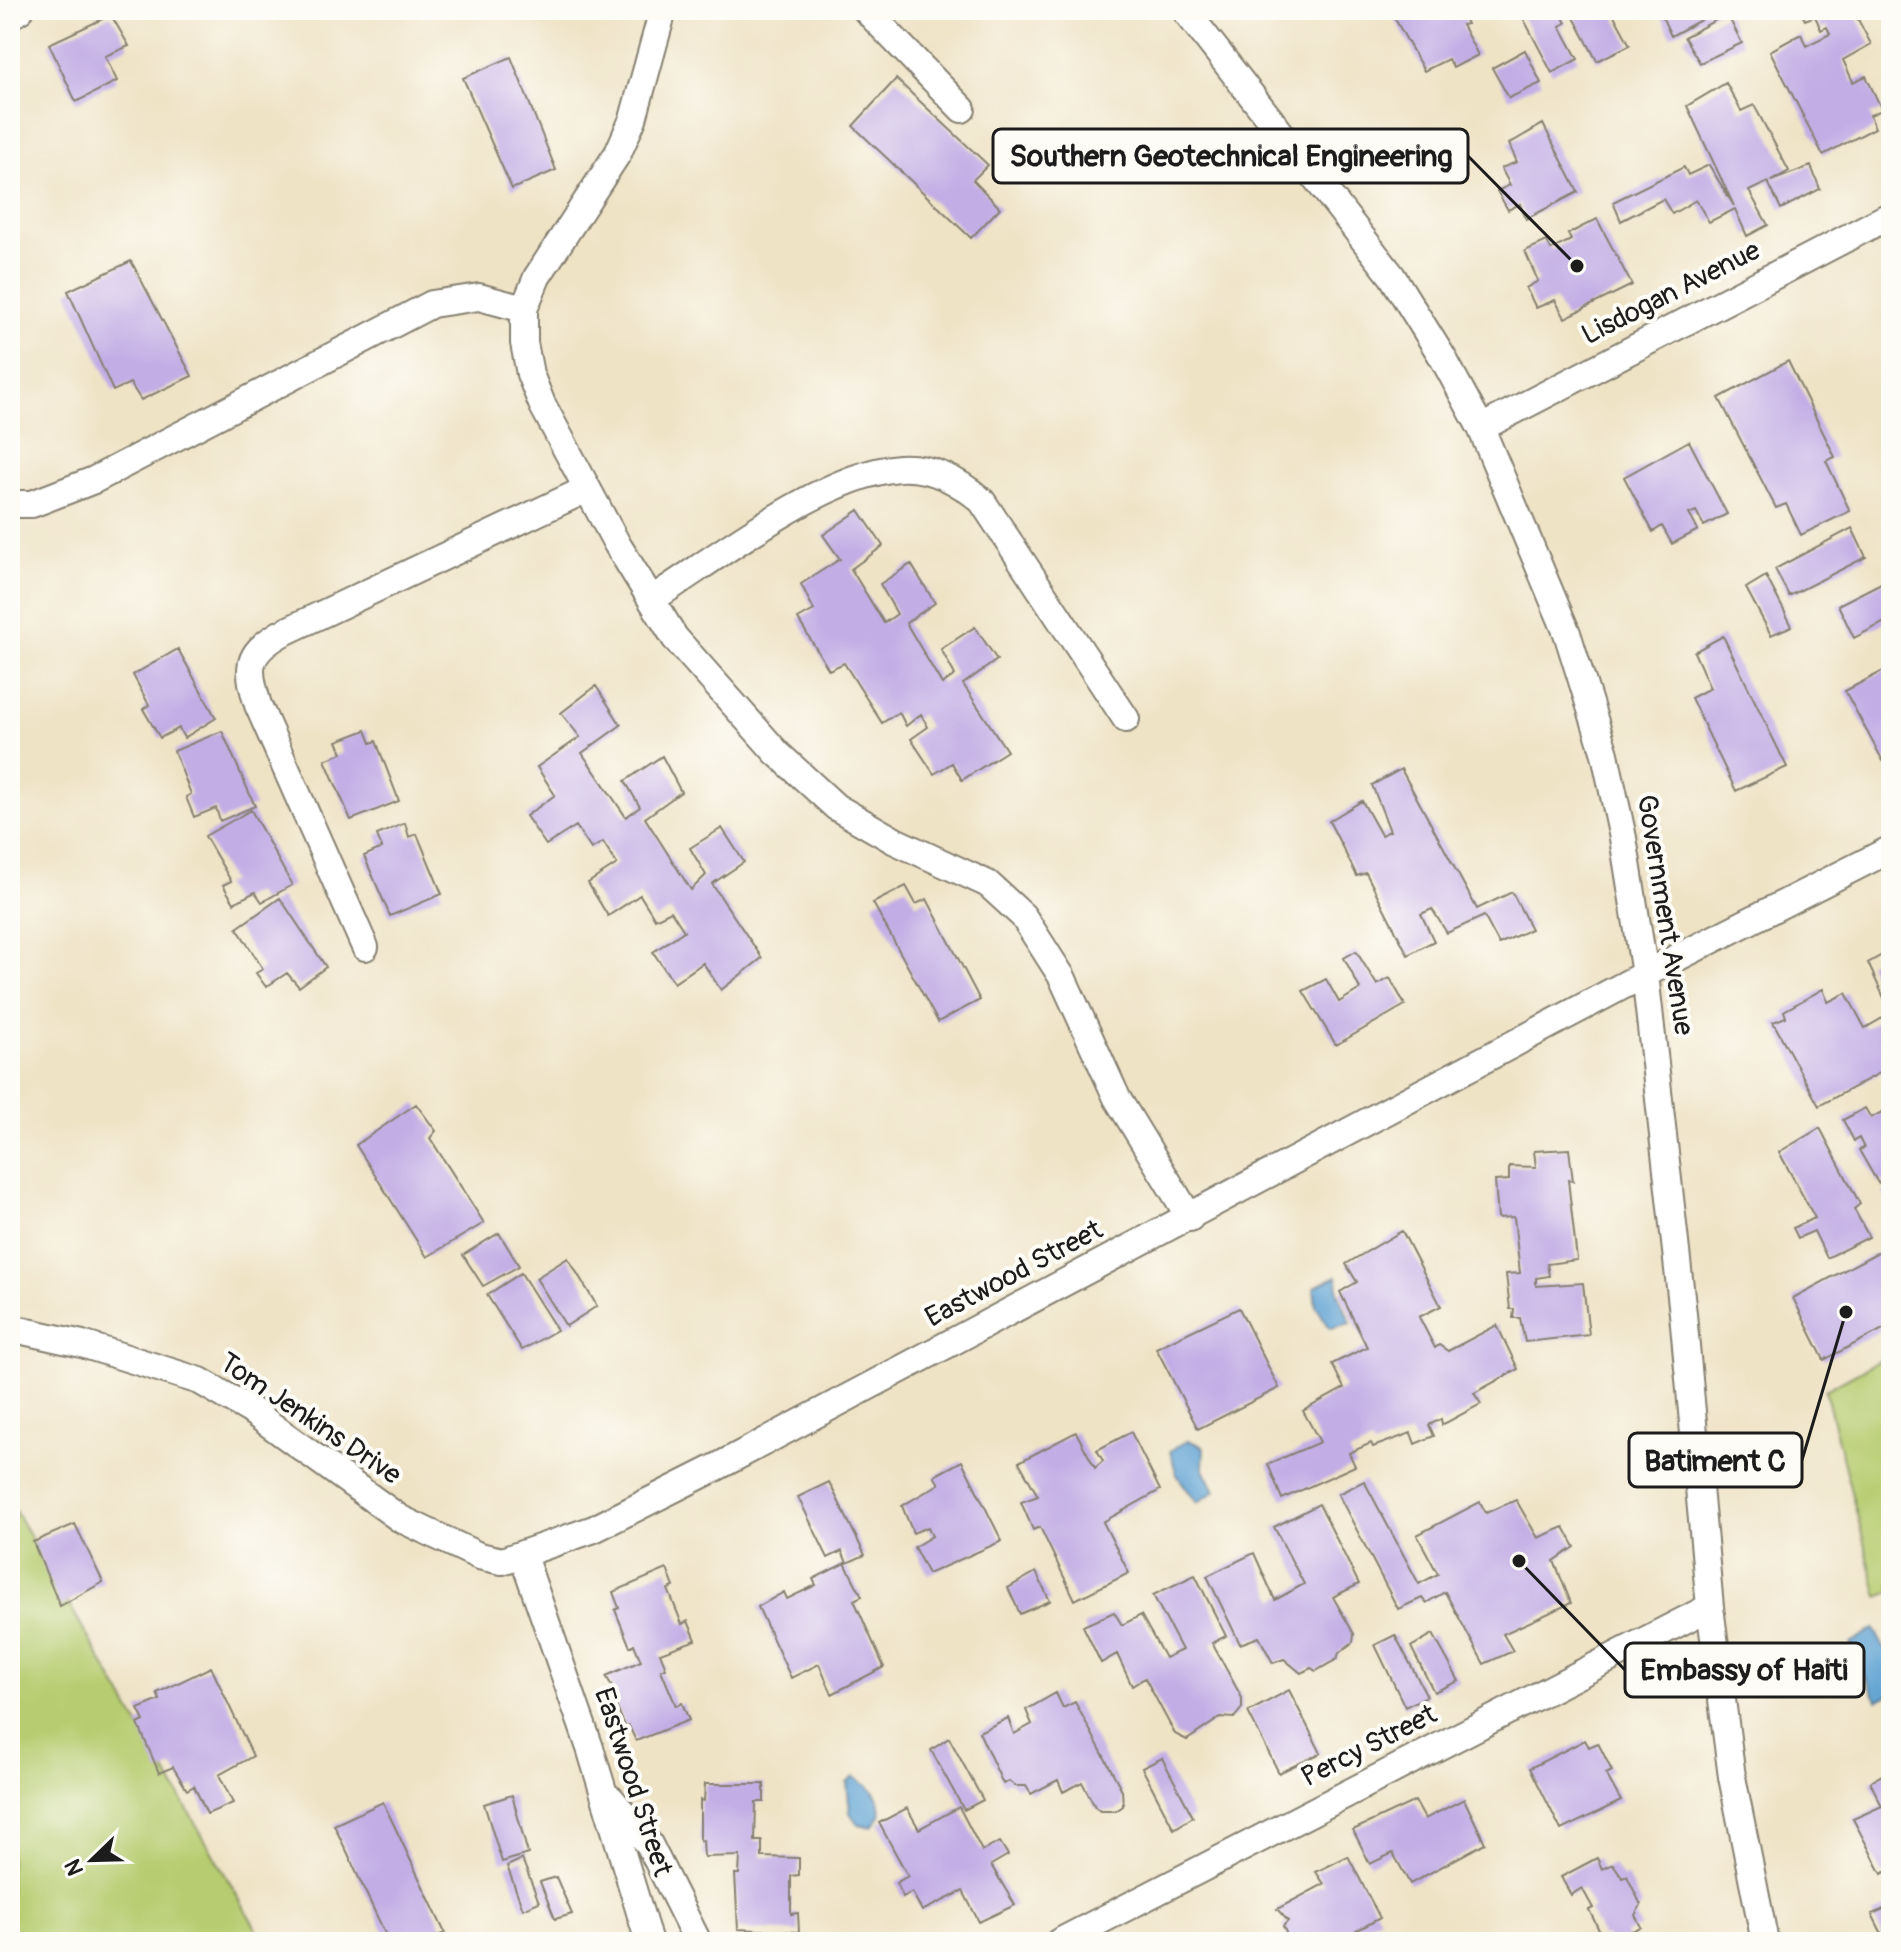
<svg xmlns="http://www.w3.org/2000/svg" width="1901" height="1952" font-family="Pangolin,sans-serif">
	<style>
		.green { fill: #b7cc70; stroke: #6a7446; stroke-width: 2 }
		.water { fill: #5da1d2; stroke: #3c5e77; stroke-width: 2 }
		.building { fill: #c3ade5 }
		.lines { fill: none; stroke-linecap: round; stroke-linejoin: round }
		.street-casing { stroke: #868071; stroke-width: 30 }
		.street { stroke: #fff; stroke-width: 26 }
		.labels { text-anchor: middle; dominant-baseline: central; stroke-width: 8; stroke-linejoin: round; paint-order: stroke }
		.street-label { font-size: 28px; fill: #1c1c1c; stroke: #fdfcf7 }
		.leader { fill: none; stroke: #1c1c1c; stroke-width: 3 }
		.callout-dot { fill: #1c1c1c; stroke: #fdfcf7; stroke-width: 3 }
		.callout { fill: #fdfcf7; stroke: #1c1c1c; stroke-width: 3 }
		.callout-label { font-size: 30px; text-anchor: middle; font-weight: bold; fill: #1c1c1c }
	</style>
	<rect width="100%" height="100%" fill="#fdfcf7"/>
	<filter id="ink" filterUnits="userSpaceOnUse"><feTurbulence type="fractalNoise" baseFrequency=".0125" numOctaves="2"/><feDisplacementMap in="SourceGraphic" scale="16" xChannelSelector="R" yChannelSelector="G"/><feConvolveMatrix kernelMatrix="1 2 1 2 8 2 1 2 1" color-interpolation-filters="sRGB"/></filter>
	<filter id="wash" filterUnits="userSpaceOnUse"><feTurbulence type="fractalNoise" baseFrequency=".006" numOctaves="4" result="noise"/><feDisplacementMap in="SourceGraphic" scale="32" xChannelSelector="R" yChannelSelector="G"/><feGaussianBlur stdDeviation="1.8" result="paint"/><feColorMatrix in="noise" values="0 0 0 0 0 0 0 0 0 0 0 0 0 0 0 0 0 1.4 0 .05"/><feComposite in="paint" operator="in"/></filter>
	<g filter="url(#wash)">
		<rect width="100%" height="100%" fill="#efe3c6"/>
		<path class="green" d="M1891 1354V1592L1878 1597 1825 1390Z
			M10 1502 264 1942H10Z"/>
		<path class="water" d="M1337 1276 1338 1293 1351 1323 1330 1328 1316 1306 1314 1287Z
			M1188 1440 1204 1447 1203 1467 1215 1491 1197 1503 1177 1475 1170 1451Z
			M1874 1629 1891 1661V1694L1877 1701 1850 1643Z
			M854 1777C869 1786 884 1797 880 1816L872 1827 858 1824 850 1813 847 1783Z"/>
		<g id="blocks">
			<path class="building" d="M1390 10H1460L1467 24 1462 25 1478 55 1453 68 1448 59 1424 71Z
				M1519 10H1559L1566 23 1560 26 1578 59 1552 73Z
				M1570 10H1611L1630 45 1597 61Z
				M1659 10H1719L1671 36Z
				M1800 10H1853L1871 44 1843 60 1853 82 1866 76 1882 110 1870 115 1875 128 1823 155 1770 51 1801 34 1806 46 1830 34 1827 27 1821 30 1815 16 1805 20Z
				M1727 14 1742 43 1700 63 1684 37Z
				M111 15 129 46 105 56 117 81 76 102 49 44Z
				M1525 50 1541 83 1509 98 1492 68Z
				M511 57 556 170 512 189 463 78Z
				M896 79 988 165 973 180 1000 208 971 238 853 126Z
				M1726 83 1741 111 1754 105 1789 171 1771 181 1811 166 1820 189 1781 209 1768 182 1749 191 1768 225 1747 236 1735 209 1709 222 1696 200 1672 214 1663 199 1621 221 1613 202 1684 167 1688 175 1709 165 1734 206 1687 106Z
				M1543 124 1578 192 1526 219 1520 204 1508 210 1497 191 1510 185 1501 168 1517 162 1509 144Z
				M1597 219 1632 285 1565 318 1555 300 1536 308 1526 288 1538 281 1525 251 1547 241 1551 250 1571 240 1568 234Z
				M131 261 192 376 141 400 130 383 113 391 68 291Z
				M1788 361 1835 457 1826 461 1850 511 1801 535 1786 504 1776 508 1719 398Z
				M1689 441 1727 514 1704 526 1696 511 1689 514 1698 530 1672 544 1662 526 1653 532 1624 477Z
				M859 510 883 546 851 569 884 623 897 614 880 584 911 564 935 603 906 623 942 684 955 675 941 649 975 627 997 660 963 684 1007 751 962 780 952 763 934 774 911 739 928 727 921 714 906 726 899 712 882 723 844 663 829 670 798 619 814 610 801 584 840 559 823 535Z
				M1852 528 1866 557 1789 596 1775 569Z
				M1766 576 1792 626 1771 635 1746 588Z
				M1891 578V619L1854 638 1838 605Z
				M1723 636 1787 767 1736 791 1691 698 1710 688 1694 652Z
				M178 649 216 718 184 738 179 728 160 738 143 709 149 705 133 675Z
				M1891 667V757L1883 761 1845 691Z
				M596 686 621 725 582 753 626 817 640 807 625 781 662 756 681 792 645 818 691 890 706 875 690 848 722 828 744 862 712 884 762 958 721 990 703 963 674 983 653 952 684 931 671 911 655 919 640 895 608 916 588 883 617 864 603 842 591 849 576 826 546 845 526 816 555 795 537 767 580 737 561 713Z
				M366 730 371 743 376 741 399 801 351 820 325 760 342 753 337 741Z
				M222 731 255 806 220 821 216 808 194 817 186 797 191 794 174 751Z
				M1401 769 1477 909 1512 892 1531 929 1499 944 1484 916 1447 933 1432 909 1421 914 1434 941 1408 955 1366 873 1357 876 1329 821 1362 801 1381 835 1390 831 1372 785Z
				M251 810 292 885 262 902 255 892 234 903 223 885 231 881 205 836Z
				M405 823 409 837 417 834 442 894 390 916 364 856 382 848 377 835Z
				M906 886 916 904 927 899 980 1000 938 1022 873 903Z
				M280 898 326 967 299 987 287 973 266 987 256 973 263 969 237 928Z
				M1891 950V1035L1881 1040 1886 1048 1891 1046V1067L1819 1106 1773 1022 1786 1017 1784 1011 1823 989 1828 1002 1846 993 1865 1028 1891 1013 1868 963Z
				M1356 951 1377 985 1390 978 1405 1005 1336 1045 1303 991 1326 979 1339 1002 1360 989 1344 958Z
				M416 1104 436 1131 430 1138 484 1223 427 1257 356 1145Z
				M1891 1107V1208L1883 1193 1888 1191 1883 1180 1878 1183 1859 1150 1864 1148 1859 1138 1854 1141 1843 1120 1865 1108 1871 1118Z
				M1820 1128 1860 1204 1854 1209 1869 1237 1827 1258 1814 1231 1798 1238 1793 1228 1815 1218 1779 1152Z
				M1569 1149 1573 1181 1568 1180 1577 1260 1547 1264 1549 1276 1536 1278V1286L1583 1283 1589 1335 1525 1342 1520 1318H1513L1514 1309H1510L1506 1274 1520 1273 1514 1217 1498 1218 1495 1181 1509 1180V1166L1536 1167 1534 1151Z
				M1402 1231 1441 1306 1419 1317 1435 1348 1439 1345 1448 1351 1497 1325 1518 1369 1474 1393 1481 1404 1442 1425 1441 1419 1429 1425 1434 1436 1415 1444 1411 1433 1373 1447 1371 1443 1349 1453 1355 1466 1282 1499 1268 1464 1320 1442 1303 1411 1344 1388 1332 1364 1367 1347 1340 1292 1357 1282 1346 1264Z
				M499 1233 519 1266 483 1286 463 1255Z
				M1891 1245V1325L1824 1360 1793 1298Z
				M568 1258 597 1306 566 1326 536 1278Z
				M521 1273 557 1330 522 1350 487 1295Z
				M1239 1308 1279 1388 1198 1429 1156 1348Z
				M1076 1432 1095 1468 1103 1461 1097 1450 1131 1432 1160 1490 1103 1522 1129 1573 1075 1600 1040 1527 1033 1530 1021 1502 1038 1496 1019 1462Z
				M962 1461 1002 1541 928 1574 914 1547 932 1536 928 1527 913 1533 902 1506 939 1484 934 1476Z
				M1364 1481 1419 1584 1438 1574 1417 1535 1480 1502 1486 1513 1516 1500 1538 1538 1564 1527 1575 1547 1554 1561 1571 1603 1503 1634 1513 1651 1484 1664 1445 1592 1426 1603 1422 1598 1398 1609 1338 1494Z
				M829 1482 865 1555 847 1563 842 1551 828 1558 798 1497Z
				M1319 1504 1359 1584 1333 1597 1354 1634 1353 1642 1339 1653 1337 1659 1316 1671 1311 1668 1301 1673 1284 1659 1273 1663 1259 1637 1240 1644 1207 1576 1254 1553 1275 1600 1304 1584 1274 1527Z
				M75 1524 103 1582 60 1606 33 1542Z
				M845 1563 862 1596 854 1600 884 1667 832 1694 819 1664 791 1678 758 1607 784 1592 787 1599 816 1585 813 1579Z
				M667 1569 674 1587 668 1589 682 1624 688 1621 696 1640 660 1653 666 1668 661 1670 676 1706 682 1703 689 1720 636 1741 629 1726 626 1728 609 1691 613 1688 606 1676 641 1661 634 1644 630 1647 615 1610 619 1608 613 1592Z
				M1036 1572 1050 1601 1020 1614 1008 1588Z
				M1195 1575 1226 1636 1212 1643 1242 1698V1708L1234 1718 1221 1717 1187 1740 1175 1734 1145 1678 1132 1686 1117 1654 1101 1663 1083 1626 1114 1612 1122 1625 1141 1615 1165 1658 1182 1650 1153 1595Z
				M1433 1634 1459 1681 1434 1692 1411 1647Z
				M1395 1635 1427 1696 1405 1707 1375 1645Z
				M211 1667 253 1756 219 1775 233 1803 207 1814 194 1786 187 1790 173 1767 159 1773 138 1724 144 1721 138 1709 160 1700 157 1693Z
				M1289 1690 1321 1753 1279 1773 1248 1712Z
				M1056 1693 1063 1708 1075 1702 1122 1790 1123 1806 1116 1811H1100L1095 1807 1082 1782 1063 1792 1058 1780 1031 1794 1026 1786H1015L1009 1781 1003 1784 979 1732 1008 1718 1014 1734 1032 1724 1026 1710Z
				M949 1738 983 1800 964 1810 931 1750Z
				M1585 1740 1589 1747 1598 1743 1612 1771 1606 1774 1621 1801 1561 1830 1530 1768Z
				M1162 1758 1193 1817 1174 1829 1142 1768Z
				M1891 1770V1868L1882 1874 1853 1819 1882 1806 1870 1782Z
				M705 1784H764V1802H756L755 1841H762V1857L799 1858V1875L791 1876V1914L798 1913 799 1932 738 1929 735 1874H739L740 1856 704 1857 703 1840 700 1841V1800L704 1801Z
				M512 1795 528 1854 502 1862 484 1804Z
				M1464 1799 1485 1843 1410 1884 1393 1853 1370 1864 1353 1830 1415 1801 1425 1819Z
				M383 1802 445 1933 422 1942H389L334 1825Z
				M959 1807 982 1851 1000 1842 1008 1855 991 1865 1015 1905 979 1922 963 1891 922 1911 912 1892 903 1897 896 1883 908 1876 879 1823 907 1808 919 1829Z
				M1348 1856 1380 1918 1356 1931 1364 1939 1362 1942H1290L1283 1926 1288 1921 1277 1909 1324 1884 1316 1872Z
				M1597 1858 1602 1869 1613 1864 1623 1878 1627 1876 1641 1905 1635 1915 1641 1927 1625 1934 1629 1942H1603L1608 1939 1606 1935 1602 1936 1589 1910 1593 1908 1582 1888 1571 1895 1561 1877Z
				M522 1859 539 1902 523 1909 507 1866Z
				M556 1877 572 1914 555 1919 540 1882Z
				M1891 1906V1942H1886L1872 1914Z"/>
		</g>
	</g>
	<g filter="url(#ink)">
		<use href="#blocks" fill-opacity="0" stroke="#868071" stroke-width="2"/>
		<g class="lines">
			<defs>
				<path id="street" d="M663 10 633 119 618 153 537 277 524 309V343L530 374 542 404 617 544 675 638 777 753 836 807 895 841 988 884 1023 916 1062 977 1117 1098 1190 1218
					M866 10 962 109
					M1185 10 1392 276 1443 358 1481 428 1567 633 1605 754 1623 838 1645 974 1683 1314 1710 1607 1732 1777 1765 1942
					M10 16 20 10
					M1481 428 1891 215
					M10 504H32L94 480 432 304 479 297 524 309
					M652 599C718 557 822 475 899 468 930 466 959 481 982 501L1126 719
					M365 947 258 705C247 669 245 655 280 634L587 489
					M10 1328 82 1344 200 1381 250 1410 399 1518 479 1556 502 1561 594 1529 715 1468 1645 974 1891 849
					M523 1556 590 1748 649 1942
					M611 1799 649 1844 698 1942
					M1059 1942 1710 1607"/>
			</defs>
			<use href="#street" class="street-casing"/>
			<use href="#street" class="street"/>
		</g>
	</g>
	<g class="labels">
		<g class="street-label">
			<text transform="translate(1671 293) rotate(-27)">Lisdogan Avenue</text>
			<text transform="translate(1665 915) rotate(81)">Government Avenue</text>
			<text transform="translate(1014 1274) rotate(-28)">Eastwood Street</text>
			<text transform="translate(310 1419) rotate(34)">Tom Jenkins Drive</text>
			<text transform="translate(1369 1746) rotate(-27)">Percy Street</text>
			<text transform="translate(633 1782) rotate(72)">Eastwood Street</text>
		</g>
	</g>
	<path class="leader" d="M1577 266L1468 156M1846 1312L1802 1460M1519 1561L1625 1670"/>
	<g class="callout-dot">
		<circle cx="1577" cy="266" r="8"/>
		<circle cx="1846" cy="1312" r="8"/>
		<circle cx="1519" cy="1561" r="8"/>
	</g>
	<g class="callout">
		<rect x="993" y="129" width="475" height="54" rx="8"/>
		<rect x="1629" y="1433" width="173" height="54" rx="8"/>
		<rect x="1625" y="1643" width="239" height="54" rx="8"/>
	</g>
	<g class="callout-label">
		<text x="1231" y="166">Southern Geotechnical Engineering</text>
		<text x="1715" y="1471">Batiment C</text>
		<text x="1744" y="1680">Embassy of Haiti</text>
	</g>
	<rect width="1901" height="1952" fill="none" stroke="#fdfcf7" stroke-width="40"/>
	<g transform="translate(92 1860) rotate(247)" stroke="#fdfcf7" stroke-width="6" paint-order="stroke">
	<path d="M0-6L14 30L0 20L-14 30Z" fill="#1c1c1c"/>
	<text y="-12" font-size="22" font-weight="bold" text-anchor="middle" fill="#1c1c1c">N</text>
	</g>
</svg>
